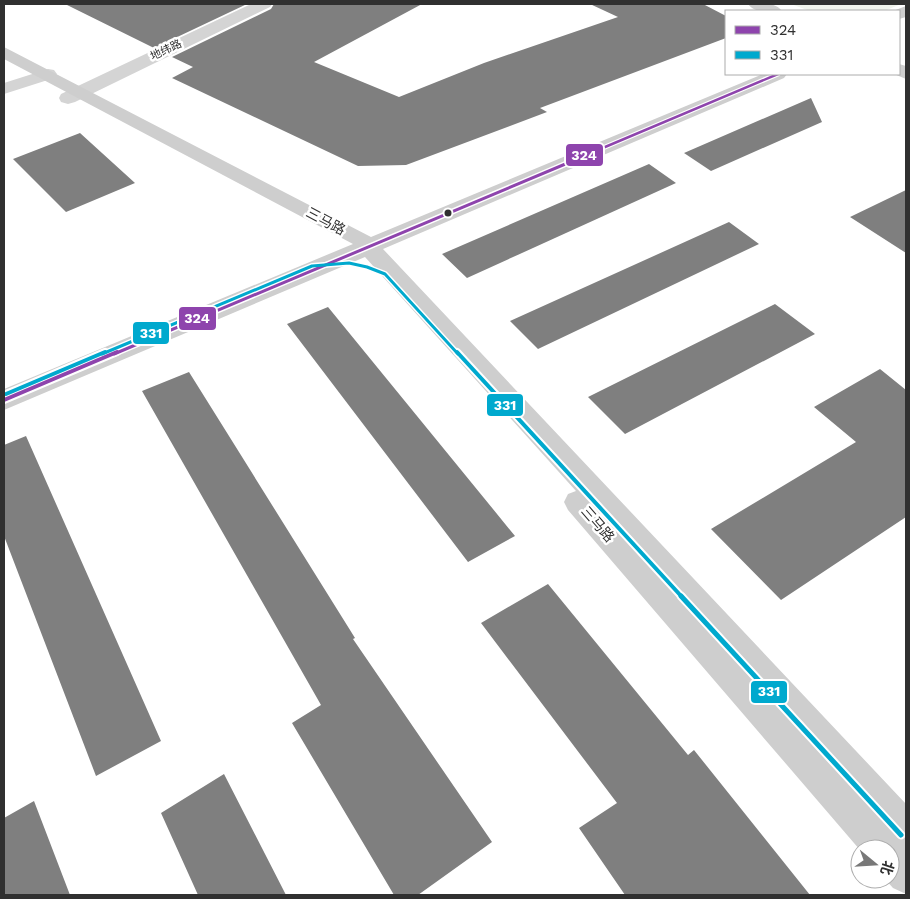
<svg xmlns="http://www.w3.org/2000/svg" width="910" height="899" font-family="'Work Sans','Noto Sans SC',sans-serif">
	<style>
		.green { fill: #f1f4ed }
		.building { fill: #7f7f7f }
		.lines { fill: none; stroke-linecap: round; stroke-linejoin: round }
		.street { fill: #d4d4d4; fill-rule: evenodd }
		.secondary { fill: #cecece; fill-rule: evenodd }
		.bus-1-far2-casing { stroke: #fff; stroke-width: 5 }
		.bus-1-far1-casing { stroke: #fff; stroke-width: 6 }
		.bus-1-casing { stroke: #fff; stroke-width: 8 }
		.bus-2-far2-casing { stroke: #fff; stroke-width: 6 }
		.bus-2-far1-casing { stroke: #fff; stroke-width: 8 }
		.bus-2-casing { stroke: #fff; stroke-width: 9 }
		.bus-1-far2 { stroke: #8e44ad; stroke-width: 2.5 }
		.bus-1-far1 { stroke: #8e44ad; stroke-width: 3 }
		.bus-1 { stroke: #8e44ad; stroke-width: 4 }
		.bus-2-far2 { stroke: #00a9ce; stroke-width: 3 }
		.bus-2-far1 { stroke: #00a9ce; stroke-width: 4 }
		.bus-2 { stroke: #00a9ce; stroke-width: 5 }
		.bus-dot { fill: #303030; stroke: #fff; stroke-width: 2 }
		.labels { text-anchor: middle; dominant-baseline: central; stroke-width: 5; stroke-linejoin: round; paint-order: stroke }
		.far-street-label { font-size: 11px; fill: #303030; stroke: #fff }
		.street-label { font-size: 14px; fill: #303030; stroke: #fff }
		.line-badge { stroke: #fff; stroke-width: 2 }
		.badge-label { font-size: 14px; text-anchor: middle; font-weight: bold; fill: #fff }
	</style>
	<rect width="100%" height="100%" fill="#fff"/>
	<path class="green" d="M791 4H901L884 11H810Z"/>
	<path class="building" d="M65 4H247L154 48Z
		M274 4H422L314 62 399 97 484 63 618 17 590 4H703L726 16V38L540 108 547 112 406 165 358 166 172 78 193 67 172 57 271 9Z
		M811 98 822 122 711 171 684 153Z
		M80 133 135 183 66 212 13 159Z
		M649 164 676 183 467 278 442 254Z
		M906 190V253L850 217Z
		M729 222 759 244 538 349 510 321Z
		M775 304 815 334 625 434 588 397Z
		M328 307 515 536 468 562 287 324Z
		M880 369 906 390V517L781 600 711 529 856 442 814 407Z
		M189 372 355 638 353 639 492 842 418 895H394L292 723 321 705 142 391Z
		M26 436 161 741 96 776 4 536V445Z
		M548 584 688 755 694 750 810 895H625L579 828 617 803 481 623Z
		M224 774 286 895H198L161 813Z
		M34 801 70 895H4V818Z"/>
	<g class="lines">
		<path class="street" d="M251 4H272L270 7 75 102 68 104 61 102 59 98 61 94Z
			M48 69 54 70 57 74 54 78 4 94V83Z"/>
		<path class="secondary" d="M748 4C759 3 775 1 782 11 771 12 755 14 748 4Z
			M906 6V17L899 19V11H893Z
			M4 47 371 237 763 74H787L784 78 383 249 906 804V894L893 888 885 879H890V849L860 850 568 510 564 502 568 494 576 491 365 257 4 410V389L353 244 4 59Z
			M899 64 906 66V79L894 74H899Z"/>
		<defs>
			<path id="bus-1-far2" d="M579 158 778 74"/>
			<path id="bus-1-far1" d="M114 354 582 157"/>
			<path id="bus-1" d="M4 400 117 352"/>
			<path id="bus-2-far2" d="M102 354 312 266 349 263 367 267 385 274 458 354"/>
			<path id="bus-2-far1" d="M457 352 682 597
				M6 394 105 352"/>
			<path id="bus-2" d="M681 596 901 835"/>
		</defs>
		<use href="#bus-1-far2" class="bus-1-far2-casing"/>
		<use href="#bus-1-far1" class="bus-1-far1-casing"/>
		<use href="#bus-1" class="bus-1-casing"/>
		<use href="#bus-2-far2" class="bus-2-far2-casing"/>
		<use href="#bus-2-far1" class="bus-2-far1-casing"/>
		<use href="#bus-2" class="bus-2-casing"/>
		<use href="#bus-1-far2" class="bus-1-far2"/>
		<use href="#bus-1-far1" class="bus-1-far1"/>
		<use href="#bus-1" class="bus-1"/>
		<use href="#bus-2-far2" class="bus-2-far2"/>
		<use href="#bus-2-far1" class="bus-2-far1"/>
		<use href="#bus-2" class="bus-2"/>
	</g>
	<circle class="bus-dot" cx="448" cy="213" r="4.5"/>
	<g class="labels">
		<g class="far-street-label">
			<text transform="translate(166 50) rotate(-25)">地纬路</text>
		</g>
		<g class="street-label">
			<text transform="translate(326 221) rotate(28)">三马路</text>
			<text transform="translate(598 524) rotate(49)">三马路</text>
		</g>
	</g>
	<g class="line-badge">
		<rect x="565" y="143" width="39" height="24" rx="5" fill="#8e44ad"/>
		<rect x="178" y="306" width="39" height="25" rx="5" fill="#8e44ad"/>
		<rect x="132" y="321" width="38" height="24" rx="5" fill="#00a9ce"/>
		<rect x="486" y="393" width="38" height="24" rx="5" fill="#00a9ce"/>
		<rect x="750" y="680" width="38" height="24" rx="5" fill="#00a9ce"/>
	</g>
	<g class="badge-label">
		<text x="584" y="160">324</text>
		<text x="197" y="323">324</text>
		<text x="151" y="338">331</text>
		<text x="505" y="410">331</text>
		<text x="769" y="696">331</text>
	</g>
	<rect width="910" height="899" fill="none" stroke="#303030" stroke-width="10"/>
	<rect x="725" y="10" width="175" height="65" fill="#ffffff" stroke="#acacac"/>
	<rect x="735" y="26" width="25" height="8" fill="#8e44ad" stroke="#acacac"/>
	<text x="770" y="35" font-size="15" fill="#303030">324</text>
	<rect x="735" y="51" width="25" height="8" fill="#00a9ce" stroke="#acacac"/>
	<text x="770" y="60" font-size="15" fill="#303030">331</text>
	<g transform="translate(875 864) rotate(108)"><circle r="24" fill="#ffffff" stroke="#acacac"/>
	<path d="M0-4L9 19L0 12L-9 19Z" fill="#787878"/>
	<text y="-8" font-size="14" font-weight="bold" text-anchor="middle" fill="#303030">北</text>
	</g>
</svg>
